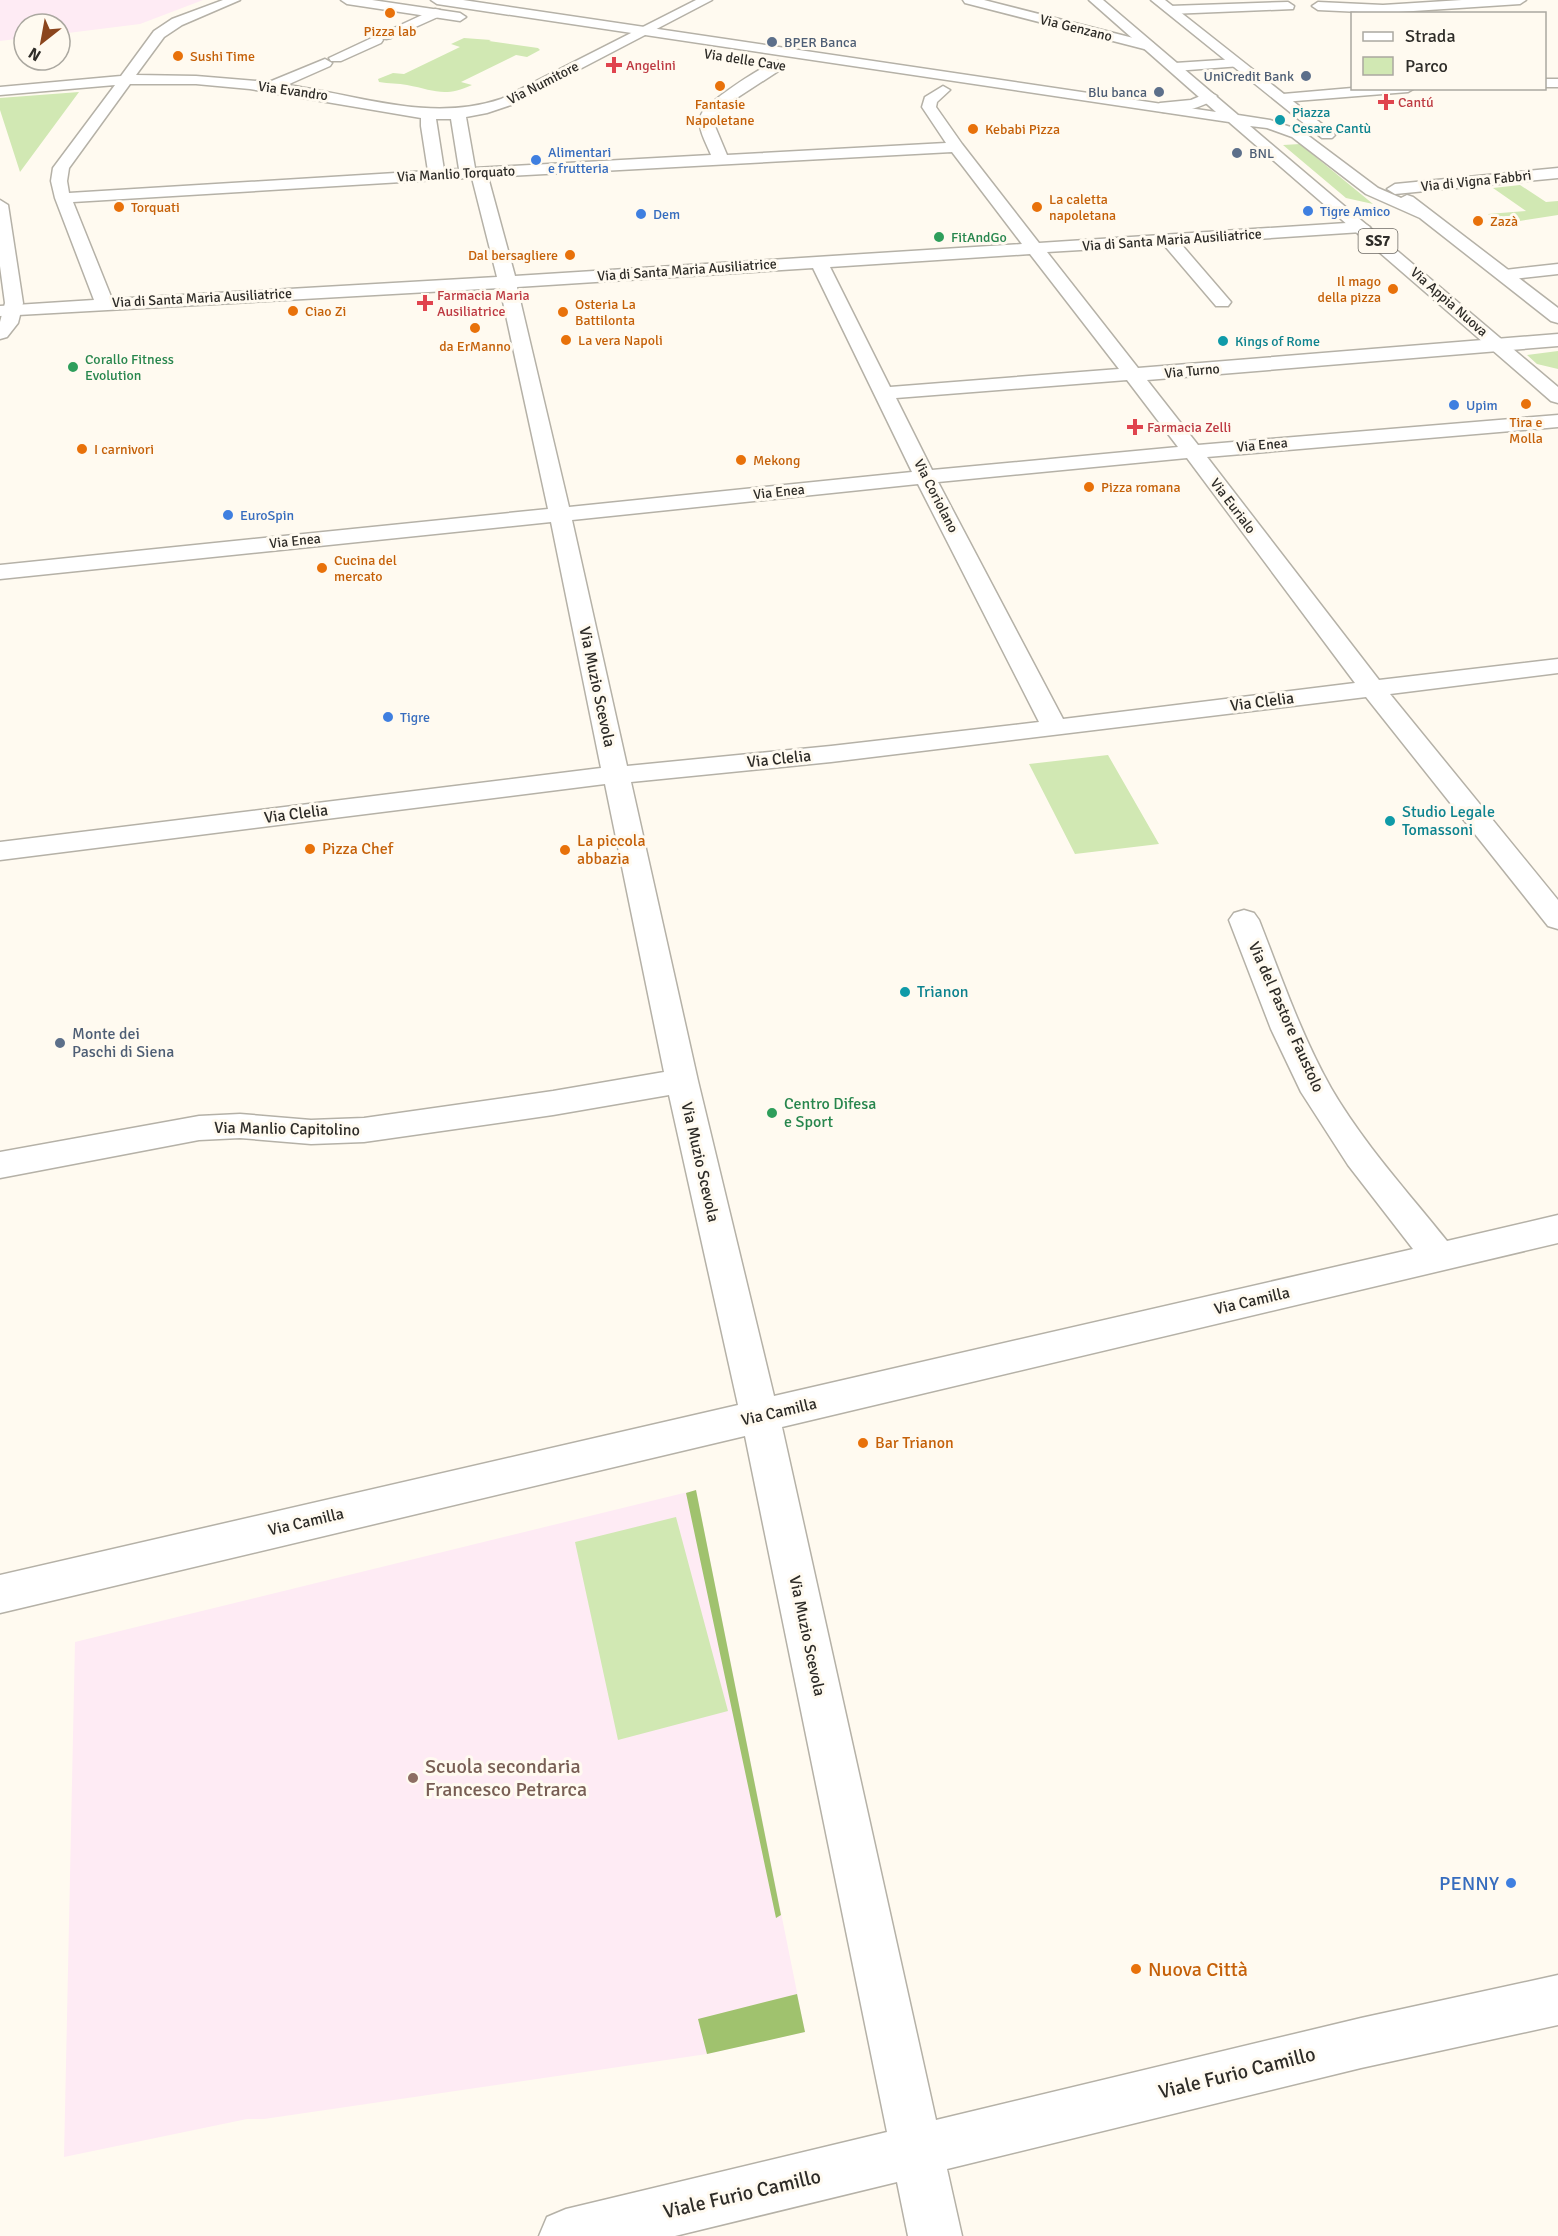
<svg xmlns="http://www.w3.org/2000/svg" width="1558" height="2236" font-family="Signika,sans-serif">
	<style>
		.education { fill: #feebf4 }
		.green { fill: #d1e8b3 }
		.forest { fill: #a0c26e }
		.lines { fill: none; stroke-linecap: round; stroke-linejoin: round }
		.street-casing { stroke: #b5b1a7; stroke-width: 3 }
		.secondary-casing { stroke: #b5b1a7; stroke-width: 3 }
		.primary-casing { stroke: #b5b1a7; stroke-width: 3 }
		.street { fill: #fff; fill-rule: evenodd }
		.secondary { fill: #fff; fill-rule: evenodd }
		.primary { fill: #fff; fill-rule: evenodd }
		.food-dot { fill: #e8710a; stroke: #fffaf0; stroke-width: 2 }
		.service-dot { fill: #5c6f8a; stroke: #fffaf0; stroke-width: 2 }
		.health-dot { fill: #e0444e; stroke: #fffaf0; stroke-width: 2 }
		.culture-dot { fill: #0f9aa8; stroke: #fffaf0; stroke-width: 2 }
		.shop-dot { fill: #3f7fe0; stroke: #fffaf0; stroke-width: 2 }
		.leisure-dot { fill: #2e9e5b; stroke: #fffaf0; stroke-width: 2 }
		.education-dot { fill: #8d6e63; stroke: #fffaf0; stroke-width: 2 }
		.labels { text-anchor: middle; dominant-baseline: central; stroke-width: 6; stroke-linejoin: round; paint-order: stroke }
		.far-street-label { font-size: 14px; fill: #2e2c28; stroke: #fffaf0 }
		.far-food-label { font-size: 14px; fill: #c56008; stroke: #fffaf0; text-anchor: start }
		.far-service-label { font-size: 14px; fill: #4e5e75; stroke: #fffaf0; text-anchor: start }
		.far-health-label { font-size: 14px; fill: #be3a42; stroke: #fffaf0; text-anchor: start }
		.far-culture-label { font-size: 14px; fill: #0d838f; stroke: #fffaf0; text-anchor: start }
		.far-shop-label { font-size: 14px; fill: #366cbe; stroke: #fffaf0; text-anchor: start }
		.far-leisure-label { font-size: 14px; fill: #27864d; stroke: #fffaf0; text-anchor: start }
		.shield { fill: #fffaf0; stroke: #6d6a64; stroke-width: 1.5 }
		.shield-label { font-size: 15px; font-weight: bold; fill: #2e2c28 }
		.street-label { font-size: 16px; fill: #2e2c28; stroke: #fffaf0 }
		.culture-label { font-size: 16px; fill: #0d838f; stroke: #fffaf0; text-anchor: start }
		.food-label { font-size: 16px; fill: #c56008; stroke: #fffaf0; text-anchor: start }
		.service-label { font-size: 16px; fill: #4e5e75; stroke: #fffaf0; text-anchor: start }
		.leisure-label { font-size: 16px; fill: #27864d; stroke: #fffaf0; text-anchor: start }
		.near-education-label { font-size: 20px; fill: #785e54; stroke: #fffaf0; text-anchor: start }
		.near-shop-label { font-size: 20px; fill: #366cbe; stroke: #fffaf0; text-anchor: end }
		.near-food-label { font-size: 20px; fill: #c56008; stroke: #fffaf0; text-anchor: start }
		.near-street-label { font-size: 20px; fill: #2e2c28; stroke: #fffaf0 }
	</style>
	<rect width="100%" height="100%" fill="#fffaf0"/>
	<path class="education" d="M0 0H203L140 24 60 34V24H24V38L0 41Z
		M696 1490 805 2032 707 2054 264 2119H247L64 2157 75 1642Z"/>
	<path class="green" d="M464 38 491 40 489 41 538 48 540 50 527 57 516 55 461 82 472 85C444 98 434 90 407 85 398 83 389 84 379 82L378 79 393 73 404 74 460 47 451 44Z
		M79 92 20 172 0 110V98Z
		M1300 144 1373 204 1346 198 1283 145Z
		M1520 185 1546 202 1558 201V215L1501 224 1488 214 1526 211 1493 188Z
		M1558 351V369L1537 364 1527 355Z
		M1108 755 1159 844 1075 854 1029 764Z
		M676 1517 728 1711 618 1740 575 1542Z"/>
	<path class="forest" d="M696 1490 781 1915 776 1918 686 1493Z
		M797 1994 805 2032 707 2054 698 2019Z"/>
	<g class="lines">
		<defs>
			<path id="street" d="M223 0H240L182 25 164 37 136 75 196 76 269 82 325 59 332 63 330 66 287 85C359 95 430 123 501 99L696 0H712L511 105 487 113 466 117 475 168 711 155C707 144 696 127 701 115 705 103 765 64 778 61L785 65 783 68 726 105 715 115 714 124 727 155 946 143 922 107 925 97 943 86 950 90 937 102 936 107 962 144 1039 243 1362 222 1370 227 1362 232 1181 244 1231 302 1228 306H1216L1164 245 1047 252 1138 368 1558 334V346L1147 380 1198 445 1558 415V427L1207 457 1379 680 1558 659V673L1390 694 1558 900V929L1548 926 1366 697 831 762 631 782 698 1081 774 1396 1413 1249 1348 1165 1301 1092 1271 1029 1229 920 1234 913 1244 910 1254 913 1259 920C1281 976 1301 1035 1331 1088 1363 1143 1407 1191 1447 1241L1558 1215V1243L782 1427 936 2120 1361 2018 1558 1975V2025L1361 2068 947 2169 962 2236H908L897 2182 675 2236H539L547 2217 566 2209 887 2132 745 1436 0 1613V1575L738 1405 669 1095 553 1115 364 1142 311 1144 240 1138 199 1140 0 1178V1152L199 1116 240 1114 311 1120 364 1118 553 1091 664 1072 605 784 0 860V842L601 768 551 522 0 579V565L548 509 500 288 0 316V306L94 300 55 198 51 181 53 168 115 85 0 95V87L121 76 154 31 172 19ZM130 84H196L250 89 421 118V126L428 171 69 193 67 181 69 168ZM436 119H451L459 169 444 170ZM952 152 1022 244 515 276 488 177ZM468 178H472L497 277 112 299 73 202ZM1030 254 1119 369 890 387 830 267ZM813 268 912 472 569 507 517 287ZM1127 380 1178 447 932 470 896 398ZM1187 458 1355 683 1063 719 938 482ZM918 484 1039 722 831 746 627 766 572 520Z
				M963 0H984L1153 43 1155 46 1148 50 965 3Z
				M1462 0H1526L1520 4 1383 13 1318 10 1312 6 1318 2 1383 5Z
				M1288 2 1294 6 1293 9 1170 14 1164 10 1170 6Z
				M435 9 440 10 441 13 440 16 391 38 386 39 379 35Z
				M376 36 381 37 383 40 381 43 341 61H331L329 58Z
				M1236 59 1243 63 1241 66 1175 71 1168 67 1175 63Z
				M1544 79H1558V87H1544Z
				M1352 88H1415L1408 92 1283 102 1276 98 1283 94Z
				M1210 92 1217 96C1207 108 1164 119 1153 107L1160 103 1191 100Z
				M1558 168V178L1395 194 1387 189 1395 184Z
				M1558 264V274L1505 280 1499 279 1496 275 1499 271 1505 270Z"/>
			<path id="secondary" d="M0 200 8 205 23 303 18 323 7 337 0 339V322L5 303 0 266Z"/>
			<path id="primary" d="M341 0H372L460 13 466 17 460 21 347 4Z
				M431 0H463L1216 112 1089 0H1103L1238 115 1270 120 1302 131 1378 188 1401 198 1407 195 1413 197 1558 308V323L1551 321 1420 218 1366 194 1292 137 1267 128 1250 126 1558 387V403L1551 401 1229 122 437 4Z
				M1151 0H1165L1332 132 1335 135 1332 138H1322Z"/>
		</defs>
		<use href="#street" class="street-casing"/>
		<use href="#secondary" class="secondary-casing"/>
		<use href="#primary" class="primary-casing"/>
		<use href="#street" class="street"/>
		<use href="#secondary" class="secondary"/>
		<use href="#primary" class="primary"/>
	</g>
	<g class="food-dot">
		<circle cx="390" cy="13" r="6"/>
		<circle cx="178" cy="56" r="6"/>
		<circle cx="720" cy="86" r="6"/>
		<circle cx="973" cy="129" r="6"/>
		<circle cx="119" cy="207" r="6"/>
		<circle cx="1037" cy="207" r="6"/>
		<circle cx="1478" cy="221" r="6"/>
		<circle cx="570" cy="255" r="6"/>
		<circle cx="1393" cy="289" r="6"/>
		<circle cx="293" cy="311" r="6"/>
		<circle cx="563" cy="312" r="6"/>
		<circle cx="475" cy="328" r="6"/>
		<circle cx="566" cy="340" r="6"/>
		<circle cx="1526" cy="404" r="6"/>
		<circle cx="82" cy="449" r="6"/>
		<circle cx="741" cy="460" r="6"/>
		<circle cx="1089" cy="487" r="6"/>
		<circle cx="322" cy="568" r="6"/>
		<circle cx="310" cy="849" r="6"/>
		<circle cx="565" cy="850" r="6"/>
		<circle cx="863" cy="1443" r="6"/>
		<circle cx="1136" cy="1969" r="6"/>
	</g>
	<g class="service-dot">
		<circle cx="772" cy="42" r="6"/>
		<circle cx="1306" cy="76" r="6"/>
		<circle cx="1159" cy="92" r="6"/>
		<circle cx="1237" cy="153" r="6"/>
		<circle cx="60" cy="1043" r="6"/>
	</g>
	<g class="health-dot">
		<path d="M611 56h6v6h6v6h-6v6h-6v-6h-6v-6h6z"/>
		<path d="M1383 93h6v6h6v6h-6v6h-6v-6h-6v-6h6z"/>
		<path d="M422 294h6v6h6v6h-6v6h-6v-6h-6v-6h6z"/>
		<path d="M1132 418h6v6h6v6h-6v6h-6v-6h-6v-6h6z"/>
	</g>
	<g class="culture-dot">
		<circle cx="1280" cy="120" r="6"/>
		<circle cx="1223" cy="341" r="6"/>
		<circle cx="1390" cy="821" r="6"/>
		<circle cx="905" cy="992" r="6"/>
	</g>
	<g class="shop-dot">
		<circle cx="536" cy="160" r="6"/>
		<circle cx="1308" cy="211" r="6"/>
		<circle cx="641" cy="214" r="6"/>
		<circle cx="1454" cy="405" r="6"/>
		<circle cx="228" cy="515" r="6"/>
		<circle cx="388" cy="717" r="6"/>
		<circle cx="1511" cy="1883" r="6"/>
	</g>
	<g class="leisure-dot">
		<circle cx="939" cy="237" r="6"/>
		<circle cx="73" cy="367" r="6"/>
		<circle cx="772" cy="1113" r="6"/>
	</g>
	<circle class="education-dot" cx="413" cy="1778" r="6"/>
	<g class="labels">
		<g class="far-street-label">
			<text transform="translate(1076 28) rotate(14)">Via Genzano</text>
			<text transform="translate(745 60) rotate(9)">Via delle Cave</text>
			<text transform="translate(543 83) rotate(-27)">Via Numitore</text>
			<text transform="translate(293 91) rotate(8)">Via Evandro</text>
			<text transform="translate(456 174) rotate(-3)">Via Manlio Torquato</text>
			<text transform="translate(1476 181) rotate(-6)">Via di Vigna Fabbri</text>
			<text transform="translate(1172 240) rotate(-4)">Via di Santa Maria Ausiliatrice</text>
			<text transform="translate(687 270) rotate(-4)">Via di Santa Maria Ausiliatrice</text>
			<text transform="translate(202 298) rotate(-3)">Via di Santa Maria Ausiliatrice</text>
			<text transform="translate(1449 302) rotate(41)">Via Appia Nuova</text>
			<text transform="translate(1192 371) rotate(-5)">Via Turno</text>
			<text transform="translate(1262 445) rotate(-5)">Via Enea</text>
			<text transform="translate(779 492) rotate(-6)">Via Enea</text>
			<text transform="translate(936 496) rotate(63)">Via Coriolano</text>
			<text transform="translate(1233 506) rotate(53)">Via Eurialo</text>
			<text transform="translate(295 541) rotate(-6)">Via Enea</text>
		</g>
		<g class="far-food-label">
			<text x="390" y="31" text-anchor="middle">Pizza lab</text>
			<text x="190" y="56">Sushi Time</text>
			<text x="720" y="104" text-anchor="middle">Fantasie<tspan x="720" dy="16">Napoletane</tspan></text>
			<text x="985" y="129">Kebabi Pizza</text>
			<text x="1049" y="199">La caletta<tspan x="1049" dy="16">napoletana</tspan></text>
			<text x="131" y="207">Torquati</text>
			<text x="1490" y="221">Zazà</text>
			<text x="558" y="255" text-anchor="end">Dal bersagliere</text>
			<text x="1381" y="281" text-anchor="end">Il mago<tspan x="1381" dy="16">della pizza</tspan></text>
			<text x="575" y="304">Osteria La<tspan x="575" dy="16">Battilonta</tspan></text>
			<text x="305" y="311">Ciao Zi</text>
			<text x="578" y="340">La vera Napoli</text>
			<text x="475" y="346" text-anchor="middle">da ErManno</text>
			<text x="1526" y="422" text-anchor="middle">Tira e<tspan x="1526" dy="16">Molla</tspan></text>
			<text x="94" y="449">I carnivori</text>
			<text x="753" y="460">Mekong</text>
			<text x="1101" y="487">Pizza romana</text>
			<text x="334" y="560">Cucina del<tspan x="334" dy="16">mercato</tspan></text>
		</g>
		<g class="far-service-label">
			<text x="784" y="42">BPER Banca</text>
			<text x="1294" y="76" text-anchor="end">UniCredit Bank</text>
			<text x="1147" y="92" text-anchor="end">Blu banca</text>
			<text x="1249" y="153">BNL</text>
		</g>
		<g class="far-health-label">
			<text x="626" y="65">Angelini</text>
			<text x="1398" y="102">Cantú</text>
			<text x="437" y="295">Farmacia Maria<tspan x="437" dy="16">Ausiliatrice</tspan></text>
			<text x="1147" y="427">Farmacia Zelli</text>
		</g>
		<g class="far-culture-label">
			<text x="1292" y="112">Piazza<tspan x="1292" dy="16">Cesare Cantù</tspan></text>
			<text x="1235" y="341">Kings of Rome</text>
		</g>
		<g class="far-shop-label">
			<text x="548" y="152">Alimentari<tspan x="548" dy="16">e frutteria</tspan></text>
			<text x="1320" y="211">Tigre Amico</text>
			<text x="653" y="214">Dem</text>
			<text x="1466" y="405">Upim</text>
			<text x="240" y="515">EuroSpin</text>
			<text x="400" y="717">Tigre</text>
		</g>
		<g class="far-leisure-label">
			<text x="951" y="237">FitAndGo</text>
			<text x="85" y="359">Corallo Fitness<tspan x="85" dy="16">Evolution</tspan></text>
		</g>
		<rect class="shield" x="1358.5" y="229" width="39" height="24" rx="4.5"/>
		<g class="shield-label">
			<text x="1378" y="241">SS7</text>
		</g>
		<g class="street-label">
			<text transform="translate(597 687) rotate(78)">Via Muzio Scevola</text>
			<text transform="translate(1262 702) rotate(-7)">Via Clelia</text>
			<text transform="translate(779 759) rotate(-6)">Via Clelia</text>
			<text transform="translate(296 814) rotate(-7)">Via Clelia</text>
			<text transform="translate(1286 1017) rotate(66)">Via del Pastore Faustolo</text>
			<text transform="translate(287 1129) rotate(1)">Via Manlio Capitolino</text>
			<text transform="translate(700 1162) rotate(77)">Via Muzio Scevola</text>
			<text transform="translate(1252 1301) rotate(-13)">Via Camilla</text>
			<text transform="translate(779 1412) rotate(-13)">Via Camilla</text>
			<text transform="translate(306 1522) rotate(-13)">Via Camilla</text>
			<text transform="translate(807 1636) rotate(78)">Via Muzio Scevola</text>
		</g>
		<g class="culture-label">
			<text x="1402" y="812">Studio Legale<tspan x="1402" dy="18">Tomassoni</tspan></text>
			<text x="917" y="992">Trianon</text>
		</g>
		<g class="food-label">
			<text x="577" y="841">La piccola<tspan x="577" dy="18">abbazia</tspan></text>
			<text x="322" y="849">Pizza Chef</text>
			<text x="875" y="1443">Bar Trianon</text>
		</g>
		<g class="service-label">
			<text x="72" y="1034">Monte dei<tspan x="72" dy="18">Paschi di Siena</tspan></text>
		</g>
		<g class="leisure-label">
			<text x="784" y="1104">Centro Difesa<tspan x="784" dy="18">e Sport</tspan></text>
		</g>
		<g class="near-education-label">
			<text x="425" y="1766">Scuola secondaria<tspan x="425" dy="23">Francesco Petrarca</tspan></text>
		</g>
		<g class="near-shop-label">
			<text x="1499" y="1883">PENNY</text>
		</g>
		<g class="near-food-label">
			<text x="1148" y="1969">Nuova Città</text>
		</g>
		<g class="near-street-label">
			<text transform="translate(1237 2073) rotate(-14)">Viale Furio Camillo</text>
			<text transform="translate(742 2194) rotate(-13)">Viale Furio Camillo</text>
		</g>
	</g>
	<rect x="1351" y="12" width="195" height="78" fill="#fffaf0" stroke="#aba8a0" stroke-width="1.5"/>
	<rect x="1363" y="32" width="30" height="9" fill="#ffffff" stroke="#aba8a0" stroke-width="1.5"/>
	<text x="1405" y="42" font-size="18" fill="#2e2c28">Strada</text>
	<rect x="1363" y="57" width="30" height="18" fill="#d1e8b3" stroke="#aba8a0" stroke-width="1.5"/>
	<text x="1405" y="72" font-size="18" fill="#2e2c28">Parco</text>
	<g transform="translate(42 42) rotate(211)"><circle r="28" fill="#fffaf0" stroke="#aba8a0" stroke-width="1.5"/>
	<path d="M0-4.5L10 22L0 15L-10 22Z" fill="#8b451d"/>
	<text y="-9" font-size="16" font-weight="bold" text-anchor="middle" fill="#2e2c28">N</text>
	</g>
</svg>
